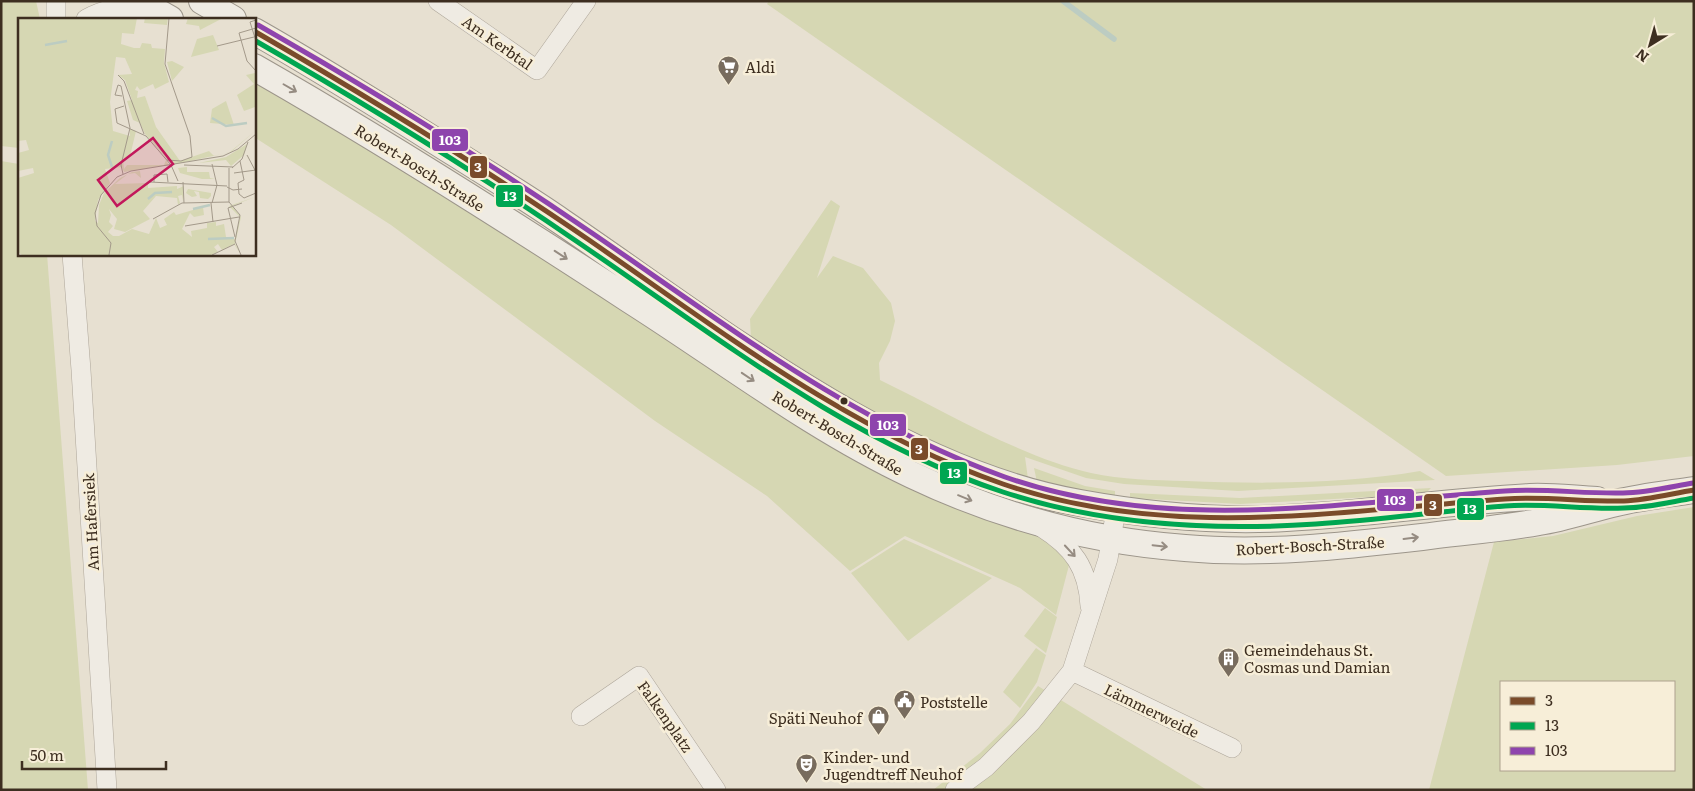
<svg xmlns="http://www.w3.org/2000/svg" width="1695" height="791" font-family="Literata,serif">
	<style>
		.green { fill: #d6d7b3; fill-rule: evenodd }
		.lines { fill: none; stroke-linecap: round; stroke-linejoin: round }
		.stream { stroke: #bcccc2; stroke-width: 5.5 }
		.minor-casing { stroke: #ada599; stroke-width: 20 }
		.secondary-casing { stroke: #9c958a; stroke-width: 28 }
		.minor { stroke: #efebe3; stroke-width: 19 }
		.secondary { stroke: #efebe3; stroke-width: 26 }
		.bus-1-casing { stroke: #f7eed8; stroke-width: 9 }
		.bus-2-casing { stroke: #f7eed8; stroke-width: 9 }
		.bus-3-casing { stroke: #f7eed8; stroke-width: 9 }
		.bus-1 { stroke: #7a4b2a; stroke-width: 5 }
		.bus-2 { stroke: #00a651; stroke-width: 5 }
		.bus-3 { stroke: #8e44ad; stroke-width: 5 }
		.oneway { stroke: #968c82 }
		.bus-dot { fill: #3d2e20; stroke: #f7eed8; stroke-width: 2 }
		.labels { text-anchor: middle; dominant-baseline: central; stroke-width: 5; stroke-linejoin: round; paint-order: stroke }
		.street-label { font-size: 15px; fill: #3d2e20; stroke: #f7eed8 }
		.poi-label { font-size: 15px; fill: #3d2e20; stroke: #f7eed8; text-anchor: start }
		.inset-river { fill: none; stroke: #bcccc2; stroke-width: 2.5 }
		.inset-road { fill: none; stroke: #a3998a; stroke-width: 1 }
		.view { fill: #c2185b; fill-opacity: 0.15; stroke: #c2185b; stroke-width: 2.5 }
		.inset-edge { fill: none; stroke: #3d2e20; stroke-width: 2.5 }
		.line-badge { stroke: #f7eed8; stroke-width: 2 }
		.badge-label { font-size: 14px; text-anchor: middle; font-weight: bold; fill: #fff }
	</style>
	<rect width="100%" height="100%" fill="#e7e0d1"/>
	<path class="green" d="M1 1H36L40 19H19V148L1 146Z
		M769 1H1694V456L1617 465 1446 476 767 4Z
		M254 79 988 515 1073 550 1056 615 1020 588 905 536 850 571 767 496 655 421 391 225 254 137Z
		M1 161 19 164V254H47L88 790H1Z
		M831 200 840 206 817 278 833 256 863 268 891 303 895 321 890 341 879 363 880 380C944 411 1023 458 1091 473 1122 480 1154 480 1186 481 1263 484 1344 484 1420 471L1435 480 1238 491 1124 484 1086 478 1025 457 1029 486 904 436 751 339 750 319Z
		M1034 468 1085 486 1115 491V497L1037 482Z
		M1431 488 1425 494 1240 504 1130 498V493L1240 498Z
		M1694 507V790H1429L1494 542 1553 536 1637 516ZM1501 682H1674V770H1501Z
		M904 539 992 578 908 641 851 573Z
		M1045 608 1057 617 1046 653 1024 636Z
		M1036 648 1046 655 1037 682 1020 708 1003 692Z
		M1038 686 1207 790H933L980 753 1010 724Z"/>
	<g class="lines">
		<path class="stream" d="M1063 1 1114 39"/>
		<defs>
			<path id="minor" d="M56 1V19
				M438 1 537 70 586 1
				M86 19C110 6 125 7 152 9
				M72 254 81 370 107 790
				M1041 527C1073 547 1088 568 1090 606
				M1072 671 1232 748
				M581 716 639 676 716 790
				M955 790 986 767 1031 722 1072 671 1108 559 1116 509"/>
			<path id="secondary" d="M138 1 170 19
				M202 1 233 19
				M254 31C323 70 389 112 456 154 492 177 528 198 562 222 715 326 895 471 1080 503 1146 515 1218 522 1286 518 1368 514 1449 501 1530 497 1552 496 1575 499 1597 500
				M254 67C382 140 506 219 630 300 723 359 812 428 912 475 998 516 1090 541 1185 548 1264 555 1343 546 1422 537 1461 532 1500 529 1539 522 1565 518 1590 509 1616 503 1641 497 1668 494 1694 490"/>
		</defs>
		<use href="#minor" class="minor-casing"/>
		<use href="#secondary" class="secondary-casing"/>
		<use href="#minor" class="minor"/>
		<use href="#secondary" class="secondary"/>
		<defs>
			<path id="bus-1" d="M254 31C368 97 481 166 589 240 721 331 851 432 1003 484 1170 541 1336 511 1505 499 1545 496 1584 502 1624 501 1647 500 1670 494 1694 490"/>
			<path id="bus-2" d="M254 40C366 104 476 172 582 245 716 336 848 441 1003 492 1103 525 1212 531 1316 524 1379 520 1442 511 1505 506 1545 503 1584 510 1624 508 1647 508 1670 502 1694 498"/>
			<path id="bus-3" d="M258 25C372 90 484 159 592 233 724 323 853 423 1005 477 1168 534 1338 503 1505 491 1545 488 1583 494 1623 493 1646 493 1670 487 1693 483"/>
		</defs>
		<use href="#bus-1" class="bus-1-casing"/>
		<use href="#bus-2" class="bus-2-casing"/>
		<use href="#bus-3" class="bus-3-casing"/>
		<use href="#bus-1" class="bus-1"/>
		<use href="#bus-2" class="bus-2"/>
		<use href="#bus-3" class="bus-3"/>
	</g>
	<defs><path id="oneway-shaft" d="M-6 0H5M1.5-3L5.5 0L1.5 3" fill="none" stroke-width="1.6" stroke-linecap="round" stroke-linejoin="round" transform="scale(1.25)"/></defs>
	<g class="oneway">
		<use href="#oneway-shaft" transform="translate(290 88) rotate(30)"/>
		<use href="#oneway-shaft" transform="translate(561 255) rotate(33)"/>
		<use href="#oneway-shaft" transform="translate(748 377) rotate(34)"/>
		<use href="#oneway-shaft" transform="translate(965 498) rotate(22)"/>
		<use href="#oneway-shaft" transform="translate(1411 538) rotate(-7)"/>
		<use href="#oneway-shaft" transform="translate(1160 546) rotate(6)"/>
		<use href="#oneway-shaft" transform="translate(1070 551) rotate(47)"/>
	</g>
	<defs>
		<symbol id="supermarket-pin" viewBox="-11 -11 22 30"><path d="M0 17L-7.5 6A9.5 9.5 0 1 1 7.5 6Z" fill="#786c5e" stroke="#f7eed8"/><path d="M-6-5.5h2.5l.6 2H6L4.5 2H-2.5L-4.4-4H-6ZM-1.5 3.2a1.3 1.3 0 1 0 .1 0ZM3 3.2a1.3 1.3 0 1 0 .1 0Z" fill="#fff"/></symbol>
		<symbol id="building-pin" viewBox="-11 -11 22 30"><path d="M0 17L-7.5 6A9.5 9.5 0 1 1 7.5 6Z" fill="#786c5e" stroke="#f7eed8"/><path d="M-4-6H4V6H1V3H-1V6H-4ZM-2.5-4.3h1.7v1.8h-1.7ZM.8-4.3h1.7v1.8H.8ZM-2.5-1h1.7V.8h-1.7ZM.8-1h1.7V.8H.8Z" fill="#fff"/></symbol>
		<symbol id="civic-pin" viewBox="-11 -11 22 30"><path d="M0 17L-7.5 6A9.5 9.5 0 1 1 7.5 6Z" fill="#786c5e" stroke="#f7eed8"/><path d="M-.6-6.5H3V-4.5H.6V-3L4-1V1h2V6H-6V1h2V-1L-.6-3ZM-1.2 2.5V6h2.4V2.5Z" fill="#fff"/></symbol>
		<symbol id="shop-pin" viewBox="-11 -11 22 30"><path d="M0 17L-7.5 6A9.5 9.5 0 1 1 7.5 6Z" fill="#786c5e" stroke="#f7eed8"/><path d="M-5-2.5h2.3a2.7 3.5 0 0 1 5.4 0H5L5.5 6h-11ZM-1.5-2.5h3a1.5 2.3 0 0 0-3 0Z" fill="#fff"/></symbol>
		<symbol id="theatre-pin" viewBox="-11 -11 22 30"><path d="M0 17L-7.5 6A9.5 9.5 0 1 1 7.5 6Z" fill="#786c5e" stroke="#f7eed8"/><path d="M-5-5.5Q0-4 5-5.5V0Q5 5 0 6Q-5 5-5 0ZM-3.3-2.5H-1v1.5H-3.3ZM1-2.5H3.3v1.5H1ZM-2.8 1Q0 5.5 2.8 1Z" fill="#fff"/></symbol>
	</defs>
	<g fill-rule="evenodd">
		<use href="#supermarket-pin" x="716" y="54" width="25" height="34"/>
		<use href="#building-pin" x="1216" y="646" width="25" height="34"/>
		<use href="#civic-pin" x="892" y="688" width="25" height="34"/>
		<use href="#shop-pin" x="866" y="704" width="25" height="34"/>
		<use href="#theatre-pin" x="794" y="752" width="25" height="34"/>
	</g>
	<circle class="bus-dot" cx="844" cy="401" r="4.5"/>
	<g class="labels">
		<g class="street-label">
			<text transform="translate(498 42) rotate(35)">Am Kerbtal</text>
			<text transform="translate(420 167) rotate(32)">Robert-Bosch-Straße</text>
			<text transform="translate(838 432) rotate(31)">Robert-Bosch-Straße</text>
			<text transform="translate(90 522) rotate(-93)">Am Hafersiek</text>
			<text transform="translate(1310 545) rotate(-3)">Robert-Bosch-Straße</text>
			<text transform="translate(1152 710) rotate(26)">Lämmerweide</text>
			<text transform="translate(666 716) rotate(55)">Falkenplatz</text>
		</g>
		<g class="poi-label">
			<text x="745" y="66">Aldi</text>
			<text x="1244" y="649">Gemeindehaus St.<tspan x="1244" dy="17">Cosmas und Damian</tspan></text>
			<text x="920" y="701">Poststelle</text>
			<text x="862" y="717" text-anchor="end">Späti Neuhof</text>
			<text x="823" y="756">Kinder- und<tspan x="823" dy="17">Jugendtreff Neuhof</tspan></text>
		</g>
	</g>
	<g transform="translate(18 18)">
		<rect width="238" height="238" fill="#e7e0d1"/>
		<path d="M0 0H119L116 16 104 15 103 26 116 30H122L124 25 133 26 134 30 147 31 146 45 151 64 137 71 135 66 122 72 119 68 117 72 120 73 119 80 127 78 138 109 162 143 191 133 196 138 212 134 237 113 213 134 154 147 127 116 122 105 115 102 109 83 114 82 107 62 100 57 114 56 107 40 98 39 92 84 95 113 112 118V111L118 113 112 138 105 141 106 151 109 147H146L148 142 151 147 106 154 104 149 87 151 92 165 80 182 77 203 80 205 81 187 86 175 102 160 114 154 122 153 123 160 117 155 110 156 97 166 130 165V170L159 168V171L166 168 165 183 164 177 160 178 162 185 160 187 159 180 138 178 125 193 132 201 107 214 96 211 99 201 91 191 93 197 91 204 95 208 90 214 80 206 95 218H101L114 211 131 216 138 200 142 210 149 207 146 201 156 194 158 197 185 189 186 197 176 199 172 195 164 211 174 219 173 213 189 210V205L198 204V208L206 206 208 219 217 221 222 199 211 188 237 179 214 188 223 199 217 226 223 237 216 226 204 232 200 226 196 229 200 234 193 237H4L0 234V160L16 155 15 150 0 153V135L11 132 8 122 0 123ZM127 0H150L149 7 126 5ZM170 0H205L182 12 181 8 168 6ZM195 17 201 32 173 39 179 21ZM154 43 166 49 154 63 149 44ZM237 55V89L226 93 219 77 236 66 228 57ZM208 83 216 107 192 105 194 91ZM229 126 226 137 213 148 208 142 181 145 208 139ZM169 149V154H191L192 160 197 161H184L162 155 160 150ZM170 171 193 175V178L190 181 182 180 181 174 176 173 179 178 174 179 168 175Z" fill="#d6d7b3"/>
		<path class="inset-river" d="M27 27 49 23M194 100 208 108 229 105M94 149 90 137 94 123M130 181 137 175 154 174M175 191 192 187M190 221 216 220"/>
		<path class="inset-road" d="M238 2 232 4 238 23M221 15 229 43 238 53M221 15 238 10M199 28 236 19M100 57 106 63 126 116M104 78 97 77 100 67 103 68 112 110 103 147 105 156M106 88 97 91 99 105 128 118 153 147 160 163M229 137 238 154M149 142 163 143 174 139 172 118 147 46 151 0M222 143 226 162 220 165 221 176 226 180 238 175M166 147 215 149M211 150V184L222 197 217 223 223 237M214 150 224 141 230 124M216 155 238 152M132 164 209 168M136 164V157L149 156 150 164M165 164 166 185M209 169 215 172 224 171M193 185 195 204M194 185 199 167 194 146M135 201 164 185 211 184M167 208 221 199M217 219 210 190 224 185M91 237 93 225 79 208 77 195 83 177 99 159 113 153 205 138 220 131 238 116M194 237 217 226"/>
		<path class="view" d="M135 120 155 146 99 188 80 162Z"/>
		<rect width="238" height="238" class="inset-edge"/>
	</g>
	<g class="line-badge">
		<rect x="431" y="128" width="38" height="24" rx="5" fill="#8e44ad"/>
		<rect x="469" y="155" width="19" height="24" rx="5" fill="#7a4b2a"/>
		<rect x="495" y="184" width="29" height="24" rx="5" fill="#00a651"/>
		<rect x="869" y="413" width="38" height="24" rx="5" fill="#8e44ad"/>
		<rect x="910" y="437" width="19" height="24" rx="5" fill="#7a4b2a"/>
		<rect x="939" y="461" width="29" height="24" rx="5" fill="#00a651"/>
		<rect x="1376" y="488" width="39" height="24" rx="5" fill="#8e44ad"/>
		<rect x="1423" y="493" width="20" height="24" rx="5" fill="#7a4b2a"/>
		<rect x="1456" y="497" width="29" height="24" rx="5" fill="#00a651"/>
	</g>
	<g class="badge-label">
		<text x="450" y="145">103</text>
		<text x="478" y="172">3</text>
		<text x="510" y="201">13</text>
		<text x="888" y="430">103</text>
		<text x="919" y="454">3</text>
		<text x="954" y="478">13</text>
		<text x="1395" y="505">103</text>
		<text x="1433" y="510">3</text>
		<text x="1470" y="514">13</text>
	</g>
	<rect width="1695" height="791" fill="none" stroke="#3d2e20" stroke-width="5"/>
	<rect x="1500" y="681" width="175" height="90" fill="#f7eed8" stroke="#ada18e"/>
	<rect x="1510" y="697" width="25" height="8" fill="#7a4b2a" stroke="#ada18e"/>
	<text x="1545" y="706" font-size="15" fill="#3d2e20">3</text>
	<rect x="1510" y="722" width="25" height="8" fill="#00a651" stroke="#ada18e"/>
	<text x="1545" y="731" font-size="15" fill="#3d2e20">13</text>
	<rect x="1510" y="747" width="25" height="8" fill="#8e44ad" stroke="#ada18e"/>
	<text x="1545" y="756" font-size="15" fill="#3d2e20">103</text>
	<g transform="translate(1650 45) rotate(217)" stroke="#f7eed8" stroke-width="4" paint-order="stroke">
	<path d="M0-4L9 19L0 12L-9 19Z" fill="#3d2e20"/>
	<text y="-8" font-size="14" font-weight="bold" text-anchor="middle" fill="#3d2e20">N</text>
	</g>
	<path d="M22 761v8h144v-8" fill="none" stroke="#3d2e20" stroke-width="2.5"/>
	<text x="30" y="761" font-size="15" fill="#3d2e20" stroke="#f7eed8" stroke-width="4" paint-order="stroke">50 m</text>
</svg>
